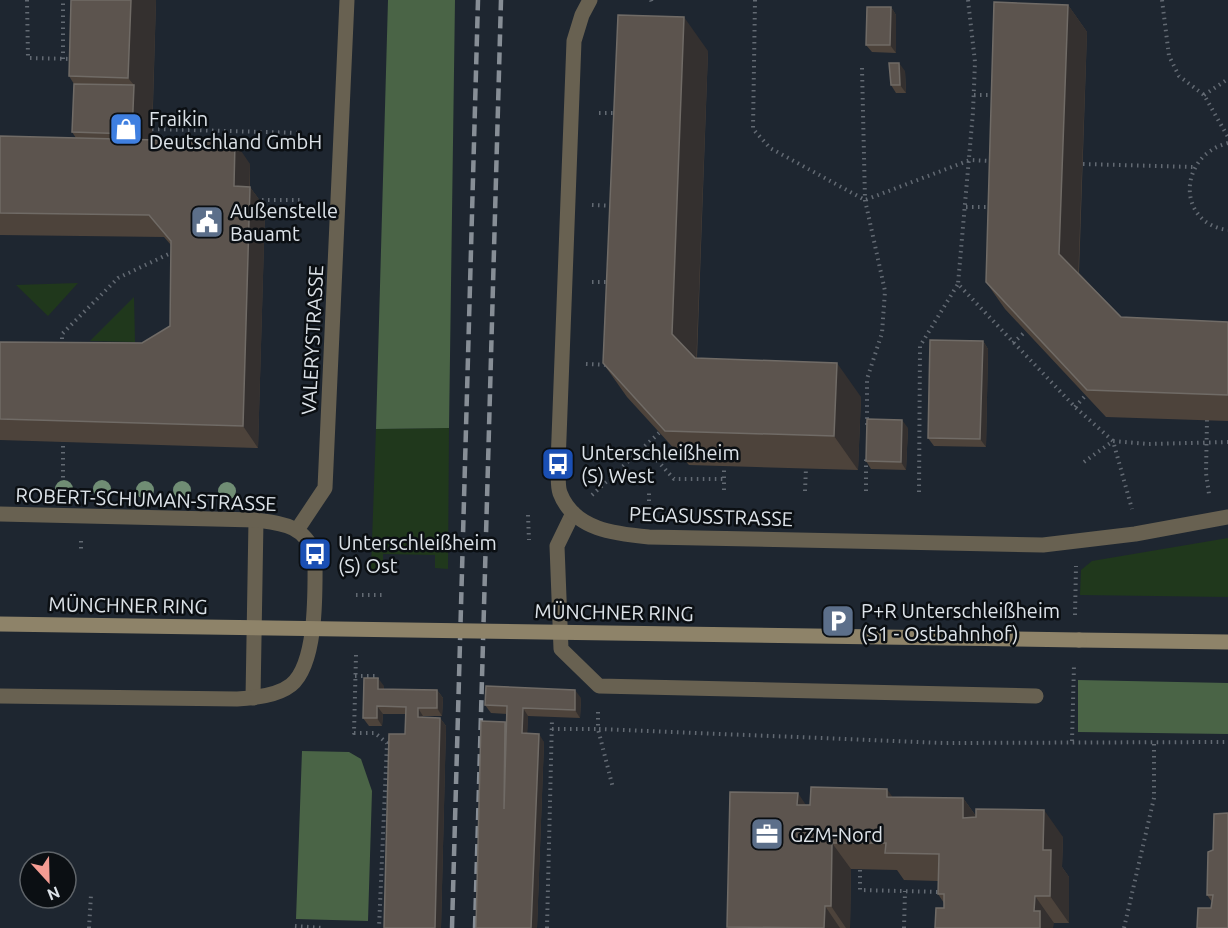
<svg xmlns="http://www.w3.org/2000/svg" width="1228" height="928" font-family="Ubuntu,sans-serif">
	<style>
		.green { fill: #20381c }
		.forest { fill: #4a6446 }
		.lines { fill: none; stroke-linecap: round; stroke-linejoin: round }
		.path { stroke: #636a73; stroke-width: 4; stroke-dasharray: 1.5 4.5; stroke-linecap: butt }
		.service { stroke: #686151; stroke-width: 15 }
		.minor { stroke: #686151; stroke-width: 15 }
		.secondary { stroke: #8e8369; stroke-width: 15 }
		.rail { stroke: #878e96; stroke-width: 4.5; stroke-dasharray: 12 6; stroke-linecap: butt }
		.secondary-bridge { stroke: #8e8369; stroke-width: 15 }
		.tree { fill: #708d74 }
		.wall { fill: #4d433b }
		.shaded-wall { fill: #34302f }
		.building { fill: #5c544e; stroke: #706b66; stroke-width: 1.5 }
		.labels { text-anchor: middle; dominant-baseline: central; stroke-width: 5; stroke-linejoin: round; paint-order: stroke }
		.poi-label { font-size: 20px; fill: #dde3e9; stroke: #0b0f13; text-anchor: start }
		.street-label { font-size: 20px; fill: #dde3e9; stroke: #0b0f13 }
	</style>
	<rect width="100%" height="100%" fill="#1e2630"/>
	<path class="green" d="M78 283 48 316 16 285Z
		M134 297 135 342 90 341Z
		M449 428 448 569 435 568V555L383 554V569H371L376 429Z
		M1228 538V597L1080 595 1081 570 1092 561Z"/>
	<path class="forest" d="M388 0H455L449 428 376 429Z
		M1078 680 1228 683V734L1078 732Z
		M302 751 349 752 361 759 372 791 368 921 296 919Z"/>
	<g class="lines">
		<path class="path" d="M27 0 28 58 72 59
			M651 0 652 3
			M755 0 753 129 770 148 865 200 970 160 993 161
			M968 0 975 62 973 112 958 284 1075 407 1113 441 1132 509
			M1162 0 1169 56 1179 76 1204 95 1228 137
			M63 59V0
			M862 68 865 200 885 291 882 333 867 379V426
			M974 95H994
			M1204 95 1228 79
			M599 113H618
			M152 129 302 133
			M1228 143C1177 156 1177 224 1228 230
			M1083 164 1194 167
			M256 200H300
			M592 205 615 206
			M966 207H992
			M592 282H612
			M1013 343 1026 331
			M62 345V334L118 278 175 251
			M586 364 609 365
			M1075 407 1086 395
			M1207 420 1206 473 1209 494
			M63 440V479
			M645 447 674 479H724
			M1084 462 1113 441 1149 444 1228 442
			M724 490V466
			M805 491 806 468
			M866 491V458
			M919 492 920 346 958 284
			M592 495 659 433
			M649 513V490
			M528 515 529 540
			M81 541V550
			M356 595H382
			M1075 615 1076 566
			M356 655 354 733H375L387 743 379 928
			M355 676H377V681
			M598 712V729L944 743 1228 742
			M552 729H598L613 788
			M1072 741 1074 665
			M860 870V890L941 892
			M295 926 323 928
			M89 928 91 895
			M547 928 552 719
			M904 928 905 891
			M1124 928 1154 798V741"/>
		<path class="service" d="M573 513 557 546 561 649 599 686 1036 696
			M253 698 256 520"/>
		<path class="minor" d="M590 0 582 15 574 41 558 464C559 473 557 485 560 493 574 530 616 534 649 537L1043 545 1135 534 1228 517
			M0 514 256 520C284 524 303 525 315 554 315 587 318 663 291 685 277 696 254 698 237 699L0 696
			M297 530 325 488 347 0"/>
		<path class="secondary" d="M1079 640 1228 642"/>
		<path class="rail" d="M452 928 478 0
			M475 928 501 0"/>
		<path class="secondary-bridge" d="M0 624 1079 640"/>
	</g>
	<g class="tree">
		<circle cx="64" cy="489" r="9"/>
		<circle cx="102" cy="489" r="9"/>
		<circle cx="145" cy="490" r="9"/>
		<circle cx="182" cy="490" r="9"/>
		<circle cx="227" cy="491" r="9"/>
	</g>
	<path class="wall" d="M71 0H156L152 140 250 164V187L265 208 258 448 0 440V342L142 343 170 326 171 245 164 237 0 235V136L76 138 72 132 74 84 69 76Z
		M1068 5 1087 32 1079 273 1121 317 1228 322V421L1106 417 1005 309 986 282Z
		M891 7 896 15V53L872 52 866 45Z
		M708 51 697 358 861 397 858 470 689 465 627 397 603 363Z
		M905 71 906 93H896L891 85Z
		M983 341 988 349 986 447 934 446 928 438Z
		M908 428 906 470 871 469 866 461Z
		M384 686V689L437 690 443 698 442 716H423V717L440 718 446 726 441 928H384L405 734V714H383L382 726H369L363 718Z
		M581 698 580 718 528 716 527 733 544 742 537 928H476L505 722 507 724V714L491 713 485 705Z
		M893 797 963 798 976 816 1063 837 1062 867 1069 877V923H1054L944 908V903L938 894V881L904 880 897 870 851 869 850 928H728L727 927 806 805Z
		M1228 813 1211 908 1212 902 1207 895 1213 850Z"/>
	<path class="shaded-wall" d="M131 0H156L151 161 132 134 134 85 128 78Z
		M1068 5 1087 32 1078 281 1059 254Z
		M891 7 896 15V53L890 45Z
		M684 17 708 51 696 368 672 334Z
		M899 63 905 71 906 93 900 85Z
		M235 142 250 164 249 208 234 186Z
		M250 187 265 208 258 448 243 426Z
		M983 341 988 349 986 447 980 439Z
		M837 363 861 397 858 470 834 436Z
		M902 420 908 428 906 470 901 462Z
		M378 678 384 686 383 697 378 689Z
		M437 690 443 698 442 716 437 708Z
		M575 690 581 698 580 718 575 710Z
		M377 706 383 714 382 726 377 718Z
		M418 708 423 716V725L418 717Z
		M523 708 528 716 527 741 522 733Z
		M440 718 446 726 441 928H435Z
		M505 722 511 730 504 809Z
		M539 734 544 742 537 928H531Z
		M887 789 906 816 887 797Z
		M798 793 816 820 797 805Z
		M963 798 982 825 963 818Z
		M1044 810 1063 837 1062 867 1069 877V923L1050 896 1043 850Z
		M832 843 851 869 850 928H846L831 906Z
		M1035 896 1054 923 1053 928H1040L1034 911Z
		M825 906 840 928H824Z"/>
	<path class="building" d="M71 0H131L128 78 69 76Z
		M994 2 1068 5 1059 254 1121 317 1228 322V395L1087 390 986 282Z
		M867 7H891L890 45H866Z
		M618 15 684 17 672 334 695 358 837 363 834 436 665 431 603 363Z
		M889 63H899L900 85H891Z
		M74 84 134 85 132 134 72 132Z
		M0 136 235 142 234 186 250 187 243 426 0 419V342L142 343 170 326 171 241 149 215 0 213Z
		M930 340 983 341 980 439 928 438Z
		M867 419 902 420 901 462 866 461Z
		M364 678H378V689L437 690V708H418V717L440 718 435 928H384L389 734H405L406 707 377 706V718H363Z
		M486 686 575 690V710L523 708 522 733 539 734 531 928H476L481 721 505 722 504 809 507 706 485 705Z
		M811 787 887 789V797L963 798V818L976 817V809L1044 810 1043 850H1051L1050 896H1035L1034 911H1040V928H935L936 908H944V894H938L939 854 885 853 886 843H832L831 906H825L824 928 727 927 730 792 798 793 797 805H810Z
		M1228 813V928H1197L1198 908H1211L1213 895H1207L1208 852 1213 850 1214 814Z"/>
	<defs>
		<symbol id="shop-square" viewBox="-11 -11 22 22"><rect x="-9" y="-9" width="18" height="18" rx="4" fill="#3f7fe0" stroke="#0b0f13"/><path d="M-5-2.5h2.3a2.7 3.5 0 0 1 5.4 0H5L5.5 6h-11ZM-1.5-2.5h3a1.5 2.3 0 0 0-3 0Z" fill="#fff"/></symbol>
		<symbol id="civic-square" viewBox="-11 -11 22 22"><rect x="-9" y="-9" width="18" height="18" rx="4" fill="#5c6f8a" stroke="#0b0f13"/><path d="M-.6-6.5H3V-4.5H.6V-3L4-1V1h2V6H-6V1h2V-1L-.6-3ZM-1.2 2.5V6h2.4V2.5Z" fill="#fff"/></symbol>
		<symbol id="bus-square" viewBox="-11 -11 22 22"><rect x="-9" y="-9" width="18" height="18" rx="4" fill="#1a4fb4" stroke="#0b0f13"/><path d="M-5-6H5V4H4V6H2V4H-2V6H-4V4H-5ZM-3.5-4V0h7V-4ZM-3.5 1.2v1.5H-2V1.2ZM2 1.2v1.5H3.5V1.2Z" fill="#fff"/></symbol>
		<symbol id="parking-square" viewBox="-11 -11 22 22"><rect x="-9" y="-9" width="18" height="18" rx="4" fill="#5c6f8a" stroke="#0b0f13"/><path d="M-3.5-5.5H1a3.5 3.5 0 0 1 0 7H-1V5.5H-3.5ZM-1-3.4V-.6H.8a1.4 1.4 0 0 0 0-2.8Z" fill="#fff"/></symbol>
		<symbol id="office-square" viewBox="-11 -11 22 22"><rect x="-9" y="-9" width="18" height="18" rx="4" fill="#5c6f8a" stroke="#0b0f13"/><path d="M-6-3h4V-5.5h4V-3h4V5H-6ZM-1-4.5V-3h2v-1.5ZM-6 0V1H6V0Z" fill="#fff"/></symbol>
	</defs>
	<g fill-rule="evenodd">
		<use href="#shop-square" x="107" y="110" width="38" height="38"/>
		<use href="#civic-square" x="188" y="203" width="38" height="38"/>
		<use href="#bus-square" x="539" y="445" width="38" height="38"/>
		<use href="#bus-square" x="296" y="535" width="38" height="38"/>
		<use href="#parking-square" x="819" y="602" width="38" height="38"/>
		<use href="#office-square" x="748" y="815" width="38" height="38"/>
	</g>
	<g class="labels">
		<g class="poi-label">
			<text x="149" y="118">Fraikin<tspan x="149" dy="23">Deutschland GmbH</tspan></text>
			<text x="230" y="210">Außenstelle<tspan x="230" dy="23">Bauamt</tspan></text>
			<text x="581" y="452">Unterschleißheim<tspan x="581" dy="23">(S) West</tspan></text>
			<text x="338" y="542">Unterschleißheim<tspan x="338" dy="23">(S) Ost</tspan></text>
			<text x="861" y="610">P+R Unterschleißheim<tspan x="861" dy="23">(S1 - Ostbahnhof)</tspan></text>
			<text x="790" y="834">GZM-Nord</text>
		</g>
		<g class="street-label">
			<text transform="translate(312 340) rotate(-87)">VALERYSTRASSE</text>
			<text transform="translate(146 499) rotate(2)">ROBERT-SCHUMAN-STRASSE</text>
			<text transform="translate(711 516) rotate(2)">PEGASUSSTRASSE</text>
			<text transform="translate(128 605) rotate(1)">MÜNCHNER RING</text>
			<text transform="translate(614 612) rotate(1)">MÜNCHNER RING</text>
		</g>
	</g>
	<g transform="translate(48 880) rotate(158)"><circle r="28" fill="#0b0f13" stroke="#5f6469" stroke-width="1.5"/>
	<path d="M0-4.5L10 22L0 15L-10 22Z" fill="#f59c93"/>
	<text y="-9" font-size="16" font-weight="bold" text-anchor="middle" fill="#dde3e9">N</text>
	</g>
</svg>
